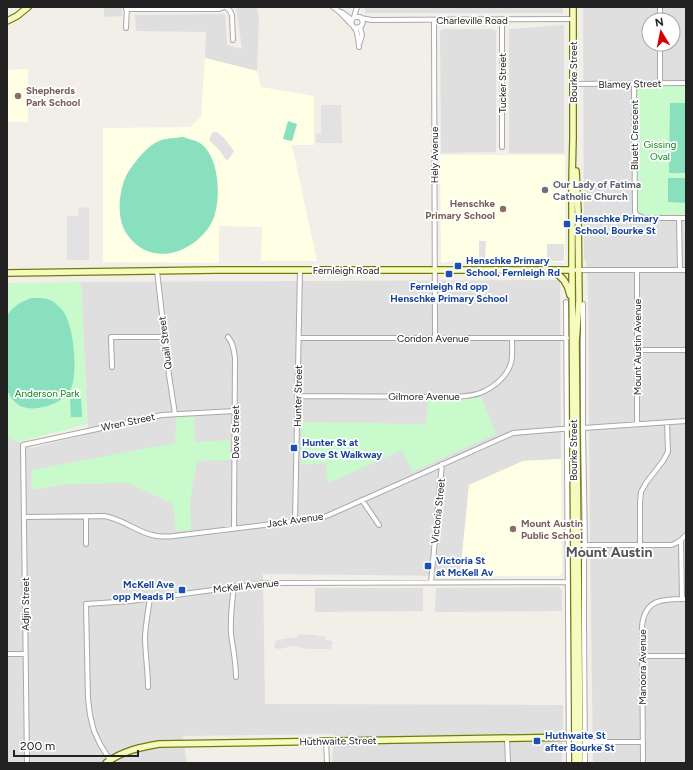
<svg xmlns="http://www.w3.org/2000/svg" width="693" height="770" font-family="Figtree,sans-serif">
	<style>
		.residential { fill: #e0dfdf; fill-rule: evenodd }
		.education { fill: #ffffe5 }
		.park { fill: #c8facc }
		.pitch { fill: #88e0be }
		.parking { fill: #e2e2e2 }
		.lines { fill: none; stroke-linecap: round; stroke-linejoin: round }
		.street-casing { stroke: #a9a9a9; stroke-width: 6 }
		.secondary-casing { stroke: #707d05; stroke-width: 8 }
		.street { stroke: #fff; stroke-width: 4 }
		.secondary { stroke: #f7fabf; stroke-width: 5.5 }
		.education-dot { fill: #8d6e63; stroke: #fff; stroke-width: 1.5 }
		.worship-dot { fill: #6b7280; stroke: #fff; stroke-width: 1.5 }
		.transit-dot { fill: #1a4fb4; stroke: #fff; stroke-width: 1.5 }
		.labels { text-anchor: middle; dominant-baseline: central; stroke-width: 3.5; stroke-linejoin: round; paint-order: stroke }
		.street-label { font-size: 10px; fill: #222; stroke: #fff }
		.education-label { font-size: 10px; font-weight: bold; fill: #785e54; stroke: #fff; text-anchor: start }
		.park-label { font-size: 10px; fill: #0c8416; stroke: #fff }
		.worship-label { font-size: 10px; font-weight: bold; fill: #5b616d; stroke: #fff; text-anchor: start }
		.transit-label { font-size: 10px; font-weight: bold; fill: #164399; stroke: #fff; text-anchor: start }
		.district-label { font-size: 14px; font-weight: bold; fill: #555; stroke: #fff }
	</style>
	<rect width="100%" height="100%" fill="#f2efe9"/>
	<path class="residential" d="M104 7H122V16L104 17Z
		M236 7H257L259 17 257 71 205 58 206 32 136 31 135 15 225 14 227 45 242 49Z
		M365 7H563V13H365Z
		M583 7H686V763H593L590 541 588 284 586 261 584 259ZM649 20H673V44H649Z
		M564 25V153H509V29Z
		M443 29H493L496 31V152L441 153 440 31Z
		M560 280 561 459 523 461 469 485 460 576 263 574 265 704 563 705 562 763H332L334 734 183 736 187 763H7V437L31 448 88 434 81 282 307 281Z
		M559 587 562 590V611L435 612 436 588Z
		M315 588H423V611L315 612Z"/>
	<path class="education" d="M205 58 257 71 261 87 314 96V145H292L317 261H261L262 227 219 226V263L103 262V128L190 127 201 117Z
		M28 69V122H7V70Z
		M440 155H565V262H441Z
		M561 459 562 574 559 576H460L469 485 523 461Z"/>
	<path class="park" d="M686 83V218H644L635 212 634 84Z
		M81 282 87 424 19 442 7 437V283Z
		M481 396 496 434 412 472 402 450 328 483 326 463 301 465 302 422 426 424 428 400 463 398Z
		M194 416 195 442 230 440V460L197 461 190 501 191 530 176 531 173 504 128 483 66 484 31 490 32 470 175 443 176 417Z"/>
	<path class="pitch" d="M670 103H686V173H669Z
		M288 121 297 124 292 141 283 139Z
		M183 137C188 139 195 140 200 143 220 157 222 201 212 222 196 252 153 268 129 237 116 221 118 194 126 176 130 168 136 161 142 154 147 149 152 144 159 141 166 138 175 138 183 137Z
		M668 178H686V203L668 202Z
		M31 298C39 298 48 297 55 303 57 305 61 308 63 311 74 326 78 372 71 389 65 403 37 412 23 407 16 405 9 396 7 389 6 383 7 375 7 368 7 351 7 333 7 316 13 306 21 302 31 298Z
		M81 397 82 417H71L70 398Z"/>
	<path class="parking" d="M321 105H341L342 143H316V134H321Z
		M214 132H217L224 138 234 151 229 159 226 160 220 151 209 140 212 133Z
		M89 207V260H67V216H78L79 208Z
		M479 241H486L485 262 479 261Z
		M547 244H564V261H547Z
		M298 634 315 635 325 637V640L333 641 331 649H308L292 646 280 649 274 648 275 643 277 640 297 637Z"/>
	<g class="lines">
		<defs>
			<path id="street" d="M226 7 230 11 232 15 233 40
				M333 7C340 11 345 18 351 24
				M660 7V20
				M126 9H219L224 7
				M341 12 343 13 352 20
				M354 17 357 7
				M361 18 372 20 573 19
				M434 20 435 338
				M502 20V147
				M126 28 127 7
				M355 28 360 27C364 24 363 20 360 17H354L351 22C352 26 354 27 356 30 358 36 359 41 359 47
				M360 42 362 35 360 27
				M660 44V83
				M573 84 686 83
				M634 84 635 212 637 215 644 218H686
				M679 218 680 270
				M576 270H686
				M157 271 169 375 175 414
				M637 271V424
				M566 302 569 763
				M583 304V428L585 545 584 562V628L585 763
				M228 337C233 343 234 350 235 358L234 528
				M299 338H567
				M637 350H686
				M112 367 111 337H164
				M298 396 455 397C464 396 473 396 480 393 493 388 507 377 511 363 513 355 512 346 512 338
				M583 428 686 421
				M362 500 379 525
				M86 516V544
				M24 517 104 516C123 519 135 531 152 535 159 537 166 537 174 536L313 519 321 518 329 515 513 433 574 428
				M295 521 300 270
				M681 541 682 599
				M575 545H671C678 543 681 540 686 535
				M640 545V503L641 492 646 483 663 461 668 452 667 422
				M431 582 442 464
				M234 586C232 602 230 618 231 634 233 649 236 662 236 677
				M7 654H25
				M642 656H686
				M148 687C148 670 145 653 145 636 146 623 148 611 150 598
				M507 738 508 763
				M326 741 327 763
				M585 742H643
				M110 760 100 744 94 731 90 715 88 699 86 604 131 601 266 583 567 582
				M27 763 23 445 162 415 235 411
				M643 763 642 626C645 598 664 599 686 599"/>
			<path id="secondary" d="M573 7V138L572 181V270L575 763
				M7 21 17 16 28 7
				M576 171 578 211 579 301 576 342 580 763
				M552 271C563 276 568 284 570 295
				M7 273 216 270H572
				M106 763C122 751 141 747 159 744L577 737"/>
		</defs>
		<use href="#street" class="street-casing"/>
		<use href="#secondary" class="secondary-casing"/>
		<use href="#street" class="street"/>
		<use href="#secondary" class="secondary"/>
	</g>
	<g class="education-dot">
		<circle cx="18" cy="96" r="4"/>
		<circle cx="503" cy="209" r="4"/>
		<circle cx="513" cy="529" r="4"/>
	</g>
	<circle class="worship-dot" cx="545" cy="190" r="4"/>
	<g class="transit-dot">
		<rect x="563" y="220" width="8" height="8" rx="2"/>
		<rect x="454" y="262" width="8" height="8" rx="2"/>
		<rect x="445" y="270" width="8" height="8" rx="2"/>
		<rect x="290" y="444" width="8" height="8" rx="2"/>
		<rect x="424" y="562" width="8" height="8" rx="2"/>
		<rect x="178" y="586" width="8" height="8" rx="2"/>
		<rect x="533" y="737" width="8" height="8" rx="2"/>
	</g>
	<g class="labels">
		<g class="street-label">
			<text x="472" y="20">Charleville Road</text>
			<text transform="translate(573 72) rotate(-90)">Bourke Street</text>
			<text transform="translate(502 83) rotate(-90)">Tucker Street</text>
			<text transform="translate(630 84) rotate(-1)">Blamey Street</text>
			<text transform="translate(634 135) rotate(-90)">Bluett Crescent</text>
			<text transform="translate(434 155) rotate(-90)">Hely Avenue</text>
			<text x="346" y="270">Fernleigh Road</text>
			<text x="433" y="338">Condon Avenue</text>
			<text transform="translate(165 343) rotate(-97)">Quail Street</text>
			<text transform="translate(637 347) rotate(-90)">Mount Austin Avenue</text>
			<text transform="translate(298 396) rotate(-89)">Hunter Street</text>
			<text x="424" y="396">Gilmore Avenue</text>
			<text transform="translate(128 422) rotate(-12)">Wren Street</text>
			<text transform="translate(235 432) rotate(-90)">Dove Street</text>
			<text transform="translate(573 450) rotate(-90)">Bourke Street</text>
			<text transform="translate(438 511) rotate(-84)">Victoria Street</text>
			<text transform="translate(295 520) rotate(-8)">Jack Avenue</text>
			<text transform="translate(246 586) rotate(-6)">McKell Avenue</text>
			<text transform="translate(25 604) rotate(-90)">Adjin Street</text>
			<text transform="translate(642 667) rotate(-90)">Manoora Avenue</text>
			<text transform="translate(338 741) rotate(-1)">Huthwaite Street</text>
		</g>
		<g class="education-label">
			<text x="26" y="90">Shepherds<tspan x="26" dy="12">Park School</tspan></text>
			<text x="495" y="203" text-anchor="end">Henschke<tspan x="495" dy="12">Primary School</tspan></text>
			<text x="521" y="523">Mount Austin<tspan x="521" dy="12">Public School</tspan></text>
		</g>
		<g class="park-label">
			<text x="660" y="144">Gissing<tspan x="660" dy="12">Oval</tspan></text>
			<text x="47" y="393">Anderson Park</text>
		</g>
		<g class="worship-label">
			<text x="553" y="184">Our Lady of Fatima<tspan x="553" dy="12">Catholic Church</tspan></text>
		</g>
		<g class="transit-label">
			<text x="575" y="218">Henschke Primary<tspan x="575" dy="12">School, Bourke St</tspan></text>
			<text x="466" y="260">Henschke Primary<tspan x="466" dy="12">School, Fernleigh Rd</tspan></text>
			<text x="449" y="286" text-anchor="middle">Fernleigh Rd opp<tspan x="449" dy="12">Henschke Primary School</tspan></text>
			<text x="302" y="442">Hunter St at<tspan x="302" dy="12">Dove St Walkway</tspan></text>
			<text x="436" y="560">Victoria St<tspan x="436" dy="12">at McKell Av</tspan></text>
			<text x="174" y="584" text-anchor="end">McKell Ave<tspan x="174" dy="12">opp Meads Pl</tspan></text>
			<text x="545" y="735">Huthwaite St<tspan x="545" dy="12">after Bourke St</tspan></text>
		</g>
		<g class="district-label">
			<text x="609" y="552">Mount Austin</text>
		</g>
	</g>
	<rect width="693" height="770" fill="none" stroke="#222222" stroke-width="16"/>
	<g transform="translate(661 32) rotate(350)"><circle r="19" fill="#ffffff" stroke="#a7a7a7"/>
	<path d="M0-3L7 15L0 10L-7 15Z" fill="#d40000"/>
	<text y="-6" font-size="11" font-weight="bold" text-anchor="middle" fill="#222222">N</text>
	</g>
	<path d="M14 750v6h124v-6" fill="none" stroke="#222222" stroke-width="2"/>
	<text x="20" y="750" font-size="12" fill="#222222" stroke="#ffffff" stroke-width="3" paint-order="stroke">200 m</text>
</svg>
